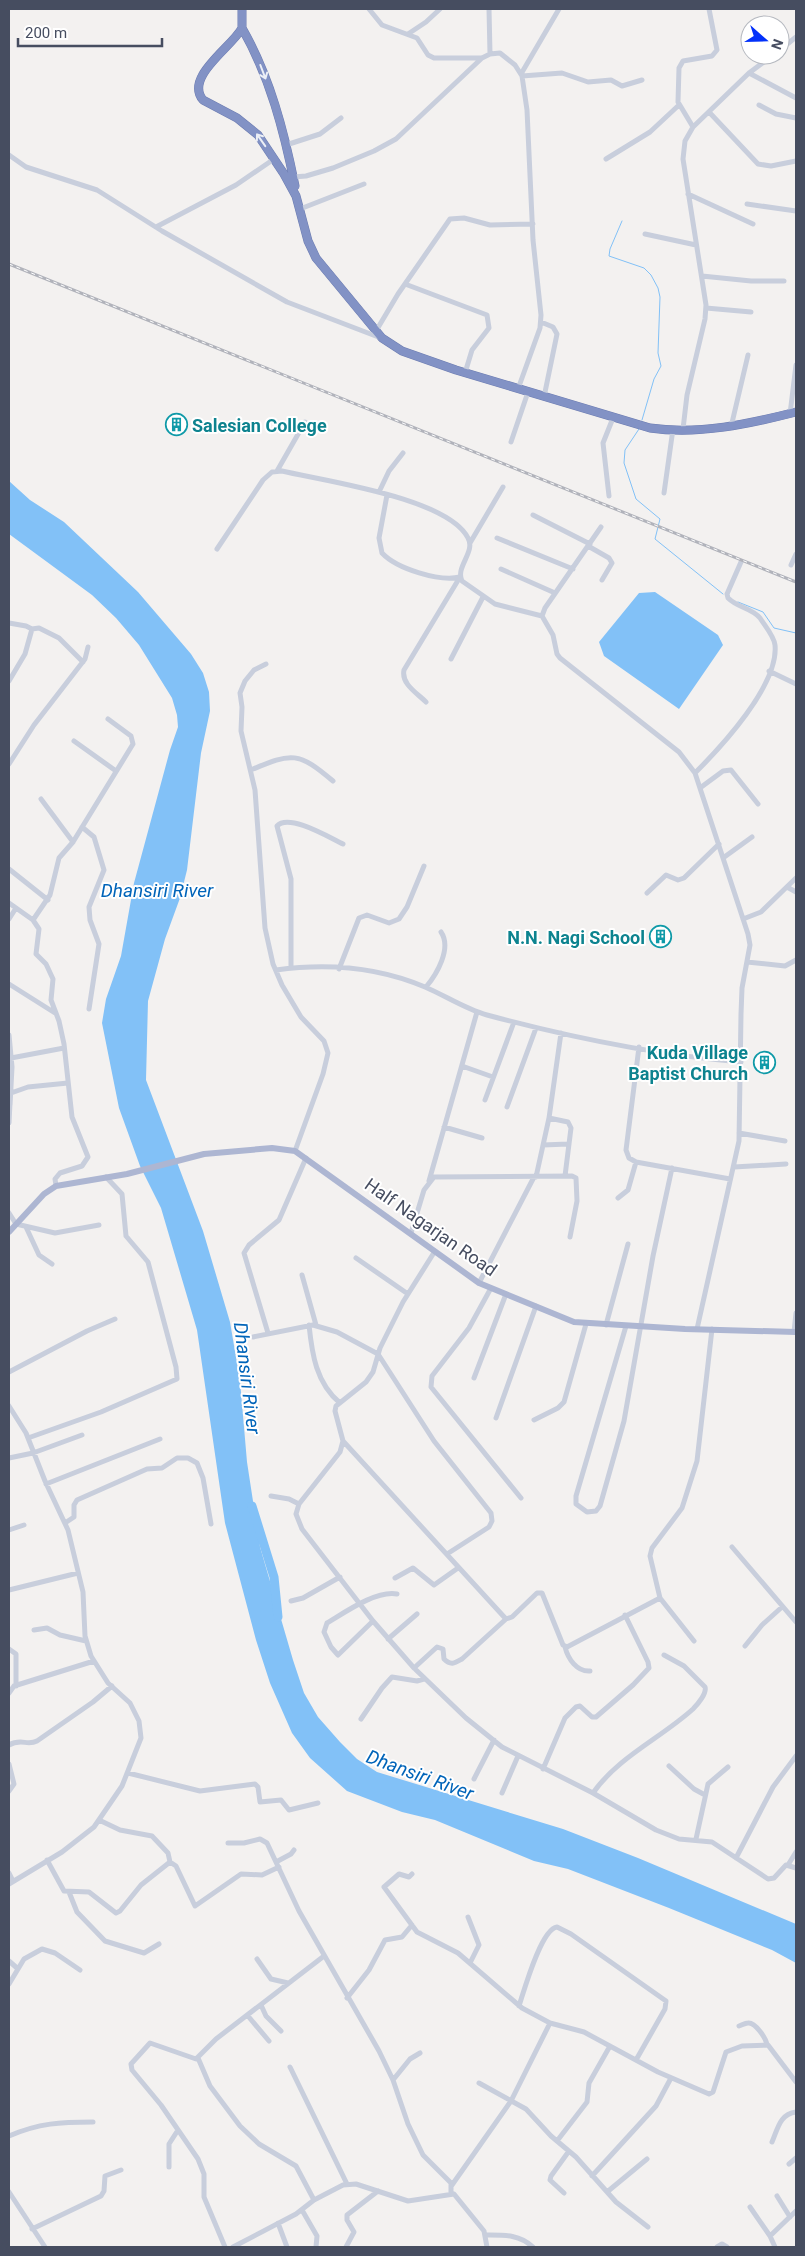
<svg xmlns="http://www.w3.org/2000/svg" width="805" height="2256" font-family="Roboto,sans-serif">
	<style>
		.water { fill: #82c1f7 }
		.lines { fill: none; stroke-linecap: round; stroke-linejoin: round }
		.stream { stroke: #82c1f7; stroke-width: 1 }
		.river { stroke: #82c1f7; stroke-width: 9 }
		.highway-casing { stroke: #6d7db1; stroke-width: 9 }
		.minor { stroke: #c8cedc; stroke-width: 5 }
		.major { stroke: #adb6d2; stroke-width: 6 }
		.highway { stroke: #8292c5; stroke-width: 8 }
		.rail-casing { stroke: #b1b3bb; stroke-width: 3 }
		.rail { stroke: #fff; stroke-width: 1; stroke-dasharray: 4; stroke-linecap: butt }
		.oneway { stroke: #eceff6 }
		.labels { text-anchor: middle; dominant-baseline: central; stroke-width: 4; stroke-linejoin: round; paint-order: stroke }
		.culture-label { font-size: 18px; font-weight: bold; fill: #0d838f; stroke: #fff; text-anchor: end }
		.street-label { font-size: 18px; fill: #464d60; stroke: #fff }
		.water-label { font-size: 19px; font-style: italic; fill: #0064b9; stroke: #fff }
	</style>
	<rect width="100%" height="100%" fill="#f3f1f0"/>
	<path class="water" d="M9 481 30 500 64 522 138 592 191 654 203 673 209 692 210 711 201 753 187 870 180 898 165 939 148 1001 146 1080 203 1231 230 1322 240 1381 247 1462 260 1547 293 1660 304 1693 318 1717 340 1742 357 1759 377 1772 563 1829 638 1858 796 1924V1963L772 1950 669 1908 568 1869 534 1861 435 1820 402 1812 347 1791 310 1758 292 1733 270 1683 256 1640 225 1523 197 1330 161 1208 140 1166 119 1108 102 1023 106 999 121 956 134 883 170 750 178 727 177 715 172 698 139 645 116 618 92 595 9 534Z
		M655 592 718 635 723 645 679 709 604 656 599 642 639 593Z"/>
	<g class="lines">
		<path class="stream" d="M622 221 610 249 609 256 644 268 651 275 658 288 660 297 658 353 661 366 654 379 642 420
			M639 429 625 450 624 463 636 499 660 519 655 539 723 594
			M738 602 763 612 774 628 796 633"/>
		<path class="river" d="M252 1506 274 1577 278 1617"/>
		<defs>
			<path id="highway" d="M242 9V28C232 47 184 77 203 100L237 118 258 135 284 174 296 196 308 241 316 258 382 338 402 351 456 370 650 428C699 435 749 424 796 412
				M242 28C270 77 284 131 295 186"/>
		</defs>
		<use href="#highway" class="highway-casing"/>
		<path class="minor" d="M369 9 382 25 417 38 428 55 434 58H481
			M489 9 490 54
			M408 34 426 22 440 9
			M780 50 796 37
			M749 73 796 98
			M521 74 559 9
			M522 76 562 73 588 82 611 80 622 86 642 80
			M759 105 776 114 796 118
			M709 112 758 164 771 166 796 161
			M693 127 678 102 679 68 683 61 712 56 717 50 709 9
			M286 145 320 134 341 118
			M9 155 26 167 97 190 162 231 287 302 381 338
			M606 159 650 132 679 105
			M293 177 306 176 333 168 374 151 396 139 482 58 490 54 500 53 515 65 522 76 527 110 533 240 541 315 540 328 518 389
			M688 194 753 224
			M747 204 796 211
			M300 209 364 184
			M156 227 236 185 274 159
			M645 234 696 245
			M702 276 751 281H784
			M405 284 487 315 489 328 472 350 465 373
			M706 308 751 312
			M541 322 553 327 557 334 544 397
			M376 331 398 294 450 219 464 218 490 225 533 224
			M790 414 796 365
			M731 427 748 355
			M683 429 687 395 705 319 706 305 683 159 685 141 693 127 749 73 773 55
			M511 442 528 392
			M277 471 305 422
			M379 492 389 471 403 453
			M664 493 673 429
			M387 495 379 538 382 553C397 569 440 582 460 577
			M609 496 603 443 613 418
			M533 515 590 544
			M601 527 545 608 542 616 553 635 557 654 560 658 679 752 695 773 748 934 750 945 742 988 741 1014 739 1141 697 1329
			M497 538 573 569
			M470 543 503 487
			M588 546 609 558 612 563 602 580
			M217 549 263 480 272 472 282 471C324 481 448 498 468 538 476 552 455 567 462 581L495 604 542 616
			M791 565 796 554
			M501 569 555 593
			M9 623 26 626 32 629 25 654 9 681
			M32 629 39 628 59 638 83 662
			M451 659 483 597
			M266 664 254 670 245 681 240 693 242 707 241 731 255 790 265 928 273 964 282 985 301 1017 324 1041 328 1053 323 1074 295 1151
			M769 671 796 684
			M426 702C417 693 401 684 404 670L460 577
			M74 741 116 771
			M9 764 34 725 85 659 88 647
			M251 770C292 752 299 752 333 781
			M695 773C721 747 779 685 775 645 774 636 765 626 760 618 752 608 738 608 728 598L727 594 741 562
			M700 788 723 771 731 770 758 804
			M41 799 73 842
			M82 827 94 837 104 870 89 907 90 920 99 944 89 1009
			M723 858 752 837
			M9 869 48 900
			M787 887 796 892
			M647 893 666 875 678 880 684 878 719 844
			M9 903 33 920 39 929 36 954 46 964 53 979 51 1000 59 1021 64 1044 72 1117 88 1157 82 1166 60 1173 55 1179 56 1186
			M9 919 16 908
			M743 919 761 912 796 878
			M33 920 50 895 59 858 73 842 133 744 131 736 108 719
			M747 962 785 966 796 960
			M291 968V879L277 826C289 813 330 838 343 844
			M339 969 359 918 367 915 389 923 399 919 407 907 424 866
			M276 970C326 963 378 967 425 987 446 996 465 1009 487 1015 569 1037 656 1055 741 1062
			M9 984 55 1013
			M426 987C437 974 452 948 441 932
			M9 1035 12 1067 10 1105
			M639 1047 626 1150 629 1158 636 1162 730 1179
			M11 1058 64 1048
			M462 1066 493 1077
			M11 1093 28 1087 68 1083
			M485 1100 514 1022
			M507 1107 536 1028
			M549 1118 568 1122 571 1128 565 1176
			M9 1123 10 1103
			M444 1127 482 1138
			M739 1133 785 1141
			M543 1145 568 1144
			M734 1167 786 1164
			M536 1177 549 1118 561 1033
			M429 1181 477 1012
			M618 1198 628 1190 636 1162
			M9 1213 16 1224 55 1233 99 1225
			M26 1227 39 1255 52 1264
			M411 1233 424 1190 434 1177 572 1176 576 1178 577 1201 570 1237
			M435 1251 403 1302 380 1348 373 1372 366 1382 336 1406 335 1411 343 1441 340 1452 299 1504 296 1514 302 1529 373 1621 414 1668 466 1718 502 1747 593 1793 656 1830 679 1839 712 1842 768 1879 774 1878 786 1865 796 1868
			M356 1258 408 1294
			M302 1275 316 1325
			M479 1283 534 1177
			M491 1288 469 1328 432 1376 431 1387 521 1498
			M309 1325C312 1354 316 1383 340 1403
			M606 1325 628 1244
			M626 1326 576 1496V1504L587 1512 596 1511 600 1506 624 1421 653 1256 672 1168
			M794 1332 796 1313
			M268 1333 244 1253 249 1245 279 1220 306 1158
			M253 1337 313 1325 337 1332 378 1354 434 1441 491 1513 492 1521 489 1527 447 1554
			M9 1372 87 1331 115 1319
			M474 1378 506 1294
			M9 1406 26 1433 45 1481 68 1530 83 1592 85 1636 91 1656 108 1683 130 1703 139 1721 141 1738 122 1786 94 1827 62 1852 9 1884
			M496 1418 536 1306
			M534 1420 558 1408 564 1402 586 1324
			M28 1438 101 1412 177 1379 176 1367 148 1262 126 1236 122 1194 106 1177
			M343 1441 506 1619 512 1617 537 1593H542L563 1645 567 1647 660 1598
			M9 1458 33 1453 82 1435
			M46 1484 160 1439
			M271 1496 289 1499 299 1504
			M65 1523 74 1517V1505L77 1500 147 1469 162 1468 177 1458H188L197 1463 203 1478 211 1524
			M9 1530 24 1525
			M732 1547 796 1622
			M395 1578 413 1568 434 1585 458 1568
			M9 1590 78 1573
			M291 1601 303 1598 340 1577
			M373 1621 338 1655 331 1647 324 1632 327 1623C344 1613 376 1590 397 1594
			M34 1630 47 1628 60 1635 86 1641
			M388 1639 417 1614
			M694 1641 660 1598 650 1556 652 1548 682 1508 697 1461 712 1329
			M745 1646 762 1625 782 1607
			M565 1647C568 1659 577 1672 590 1671
			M9 1649 16 1654V1686
			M414 1668 437 1647 443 1649 444 1659C451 1666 455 1663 462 1659L506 1619
			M9 1693 14 1686 94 1661
			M361 1719 382 1688 392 1677 417 1681 424 1679
			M9 1745C21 1738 27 1746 37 1741L93 1702 112 1686
			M9 1764 14 1784 9 1791
			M669 1766 694 1789 705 1795
			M543 1769 565 1718 576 1707 580 1706 592 1717H596L633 1685 649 1668 648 1662 625 1615
			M128 1773 200 1791 255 1784 258 1787 260 1802 281 1800 289 1810 318 1803
			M474 1779 494 1740
			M502 1793 518 1756
			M593 1793C618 1757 661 1738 693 1709 698 1704 707 1693 705 1687L684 1666 664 1655
			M99 1820 120 1830 152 1836 168 1853 170 1862
			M696 1839 708 1784 728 1767
			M228 1843H244L260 1839 267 1843 299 1911 379 2051 393 2080 408 2124 423 2155 451 2183V2193
			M736 1858 773 1787 796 1756
			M47 1860 64 1891 89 1892 116 1913 120 1911 141 1885 170 1862 176 1866 195 1906 241 1874 262 1875 279 1867
			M276 1862 291 1854 294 1850
			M788 1865 796 1852
			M9 1873 13 1881
			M412 1874 409 1877 399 1874 384 1887 417 1932 458 1953 522 2008 550 2023 584 2032 658 2072 709 2094 713 2092 726 2052 742 2046 768 2045 796 2082
			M69 1892 77 1912 105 1941 144 1953 159 1944
			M468 1917 479 1945 470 1963
			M257 1959 271 1979 288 1983
			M9 1961 17 1968
			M9 1984 24 1959 42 1949 55 1953 80 1970
			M347 1998 369 1970 385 1940 402 1937 412 1925
			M261 2005 266 2016 281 2031
			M519 2006C524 1991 541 1929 557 1927L571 1934 666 2001 665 2009 636 2060
			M248 2016 269 2041
			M739 2026C742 2025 745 2023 748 2023 755 2022 766 2038 767 2045
			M198 2058 210 2086 240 2126 259 2144 296 2166 314 2200
			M290 2067 347 2184
			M393 2080 410 2059 420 2053
			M479 2083 526 2109 551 2136 576 2157 616 2202 648 2227
			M9 2136C39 2123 61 2122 93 2122
			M557 2141 587 2102 589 2083 610 2046
			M772 2142C778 2128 780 2114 796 2112
			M789 2164 796 2158
			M169 2167V2144L178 2130
			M592 2176 656 2106 671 2078
			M452 2185 511 2101 550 2023
			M9 2192 45 2247
			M607 2192 647 2159
			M564 2193 550 2180 551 2176 569 2151
			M777 2196 790 2217
			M750 2207 770 2236
			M302 2210 317 2236 316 2247
			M278 2223 287 2247
			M32 2229 101 2196 104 2191 105 2176 121 2170
			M485 2235C504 2235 519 2234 533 2247
			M225 2247 204 2197V2174L198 2159 161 2105 132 2070 131 2064 150 2043 196 2059 216 2039 324 1956
			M233 2247 296 2214 314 2200 343 2185 356 2184 408 2201 454 2194 484 2231 487 2247
			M346 2247 354 2232 347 2220V2215L378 2191
			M717 2247 722 2244 727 2247
			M775 2247 770 2236 796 2211"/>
		<path class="major" d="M9 1232 44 1194 56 1186 127 1174 204 1154 272 1148 295 1151 479 1283 574 1322 685 1329 796 1332"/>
		<use href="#highway" class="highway"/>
		<defs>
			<path id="rail" d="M9 264 796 582"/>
		</defs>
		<use href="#rail" class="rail-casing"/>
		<use href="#rail" class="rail"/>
	</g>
	<defs><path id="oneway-shaft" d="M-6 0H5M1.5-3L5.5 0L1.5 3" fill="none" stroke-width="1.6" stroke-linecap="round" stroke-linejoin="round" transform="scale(1.25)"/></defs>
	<g class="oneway">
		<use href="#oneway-shaft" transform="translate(263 72) rotate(69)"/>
		<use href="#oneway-shaft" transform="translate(261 140) rotate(-125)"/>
	</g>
	<defs>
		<symbol id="building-ring" viewBox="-11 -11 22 22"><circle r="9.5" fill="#fff" stroke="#0f9aa8" stroke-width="1.5"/><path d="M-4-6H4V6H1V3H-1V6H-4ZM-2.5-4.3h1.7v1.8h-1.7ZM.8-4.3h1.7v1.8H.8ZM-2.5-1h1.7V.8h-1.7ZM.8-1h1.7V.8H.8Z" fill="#0f9aa8"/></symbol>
	</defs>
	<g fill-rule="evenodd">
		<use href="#building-ring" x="164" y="412" width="25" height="25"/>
		<use href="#building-ring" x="648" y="924" width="25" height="25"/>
		<use href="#building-ring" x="752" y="1050" width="25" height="25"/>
	</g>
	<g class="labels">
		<g class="culture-label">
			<text x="192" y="425" text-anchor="start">Salesian College</text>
			<text x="645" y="937">N.N. Nagi School</text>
			<text x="748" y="1052">Kuda Village<tspan x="748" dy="21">Baptist Church</tspan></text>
		</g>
		<g class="street-label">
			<text transform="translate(431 1227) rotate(35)">Half Nagarjan Road</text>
		</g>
		<g class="water-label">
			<text x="157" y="890">Dhansiri River</text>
			<text transform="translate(247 1378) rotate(83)">Dhansiri River</text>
			<text transform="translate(420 1775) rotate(20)">Dhansiri River</text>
		</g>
	</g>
	<rect width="805" height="2256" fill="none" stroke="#464d60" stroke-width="20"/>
	<g transform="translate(765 40) rotate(110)"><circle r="24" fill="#ffffff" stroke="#b5b8bf"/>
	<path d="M0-4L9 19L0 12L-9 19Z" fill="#0331fa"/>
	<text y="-8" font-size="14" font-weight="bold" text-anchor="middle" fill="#464d60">N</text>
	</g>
	<path d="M18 38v8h144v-8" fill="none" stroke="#464d60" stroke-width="2.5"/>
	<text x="25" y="38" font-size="15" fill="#464d60" stroke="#ffffff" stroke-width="4" paint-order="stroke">200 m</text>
</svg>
